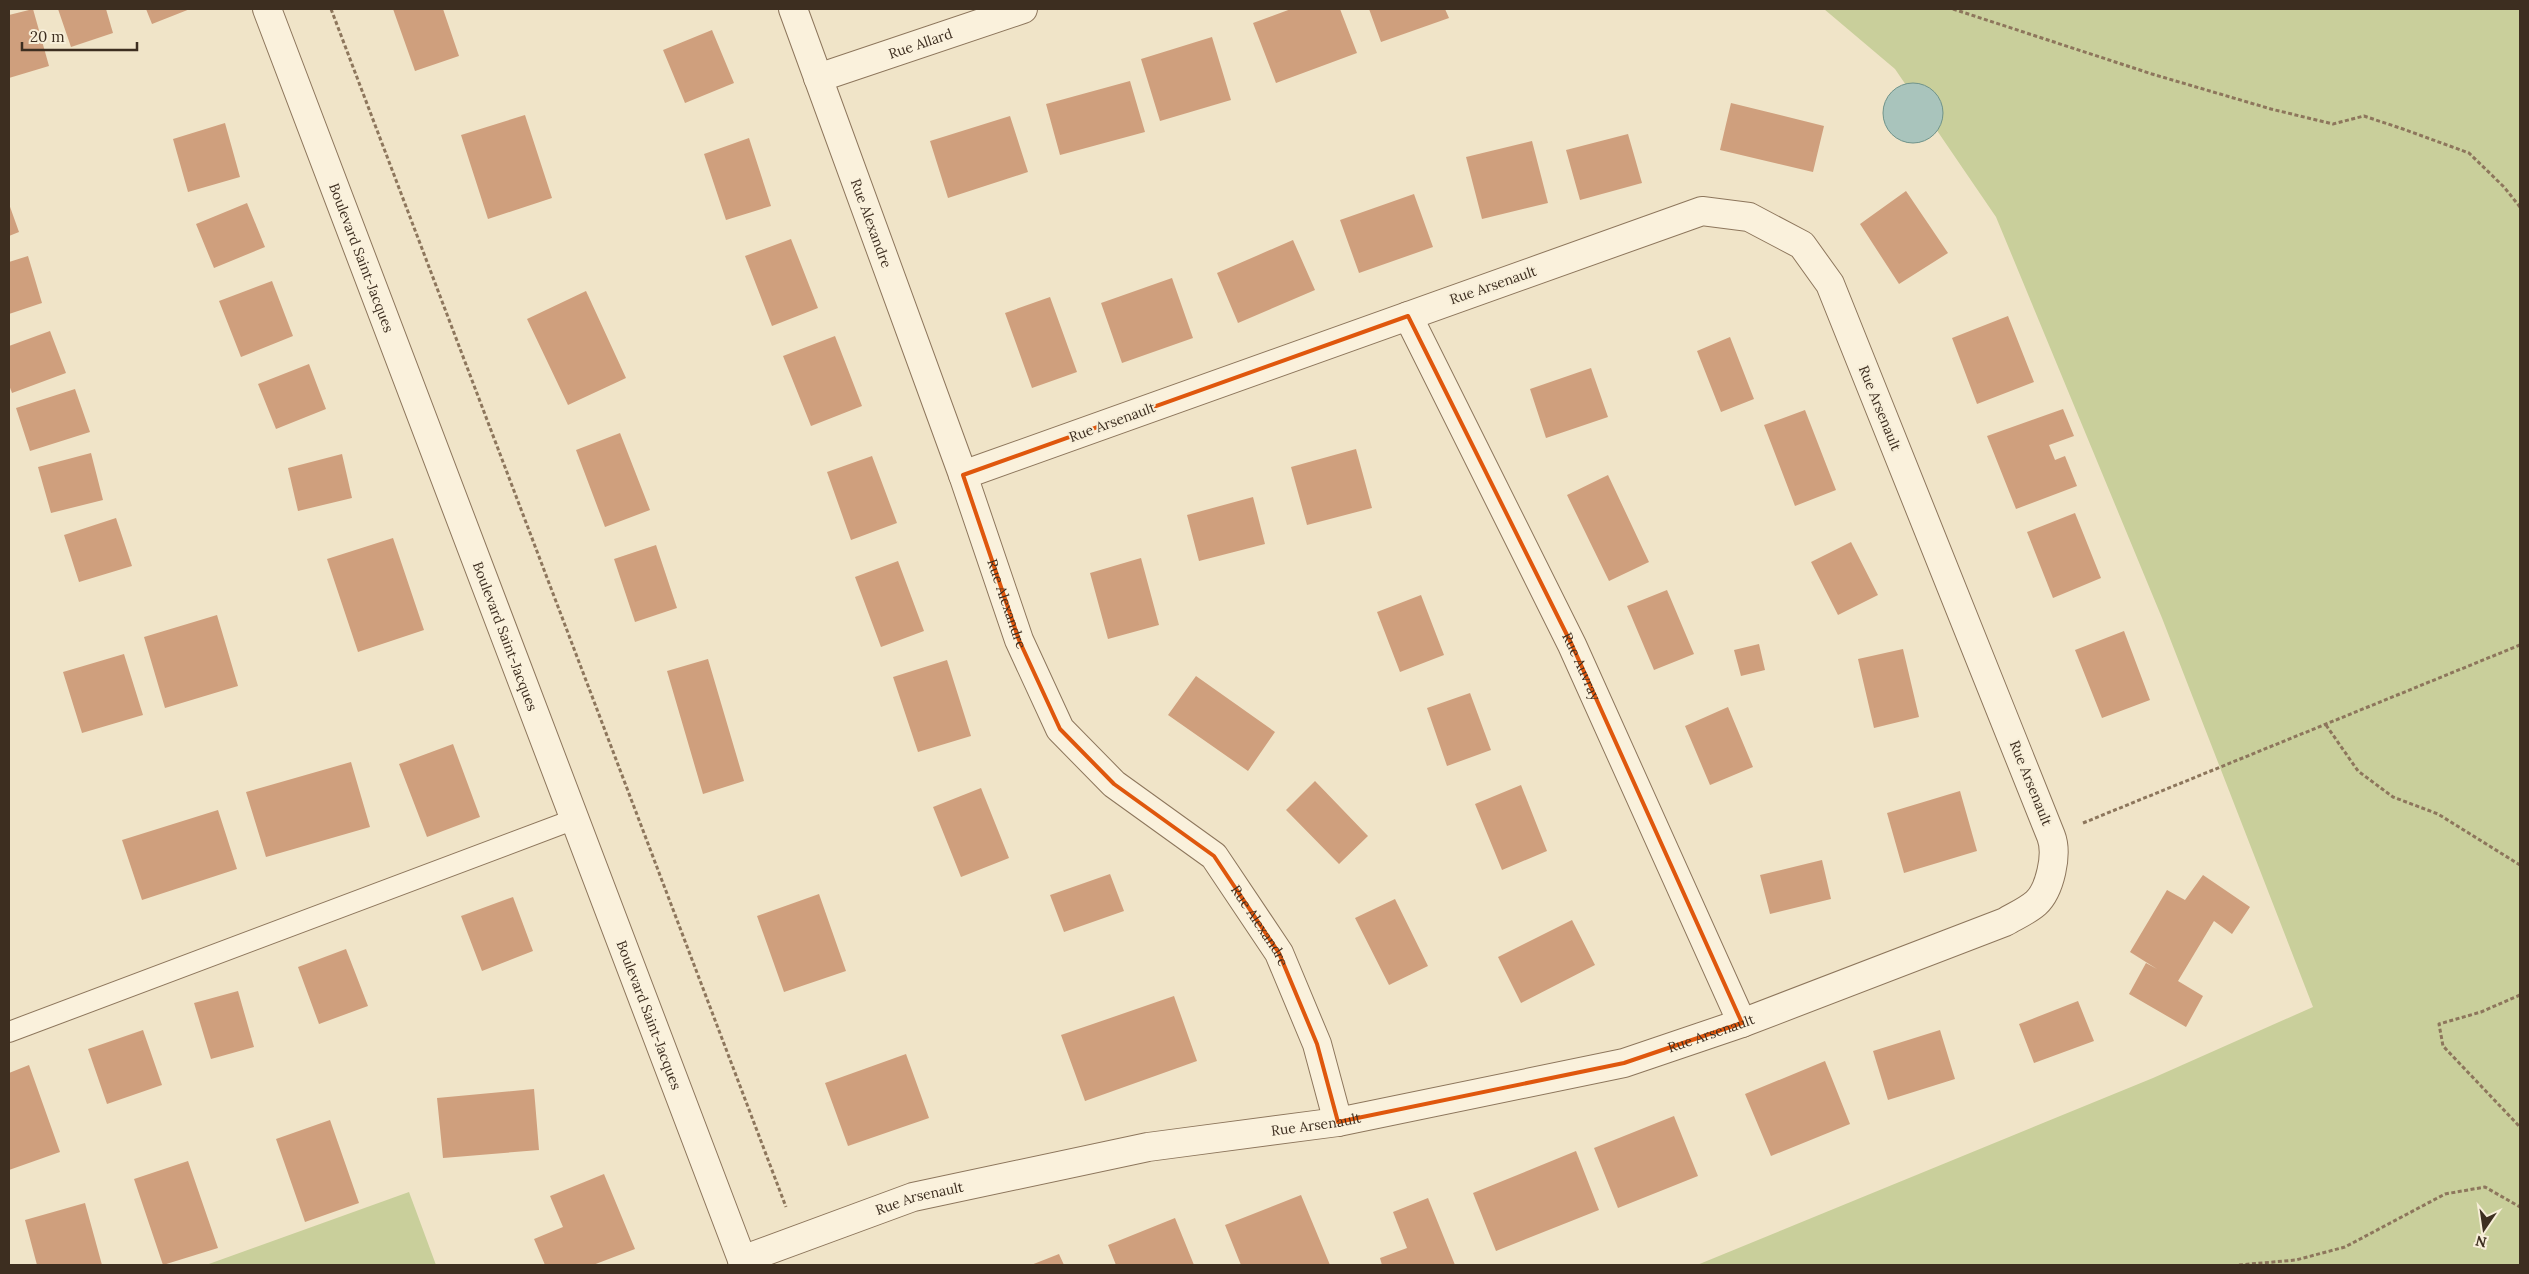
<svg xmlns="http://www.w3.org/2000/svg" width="2529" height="1274" font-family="Lora,serif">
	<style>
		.green { fill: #c9cf9b }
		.water { fill: #a9c4bc; stroke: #6f938a }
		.building { fill: #cf9f7d }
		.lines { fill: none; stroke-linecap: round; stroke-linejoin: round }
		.service-casing { stroke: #8d765c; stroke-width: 22 }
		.minor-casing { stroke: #8d765c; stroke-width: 30 }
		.tertiary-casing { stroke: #8d765c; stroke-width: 30 }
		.path { stroke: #8d765c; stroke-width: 3; stroke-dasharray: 4 2.5; stroke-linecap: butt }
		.service { stroke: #faf1dc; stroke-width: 20 }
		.minor { stroke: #faf1dc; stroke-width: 28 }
		.tertiary { stroke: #faf1dc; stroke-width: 28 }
		.marked { fill: none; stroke: #df570d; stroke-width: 4; stroke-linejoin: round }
		.labels { text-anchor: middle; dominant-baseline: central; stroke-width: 4; stroke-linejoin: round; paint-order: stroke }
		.street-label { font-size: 14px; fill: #3d2e20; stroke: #f7eed8 }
	</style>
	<rect width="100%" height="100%" fill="#f0e4c8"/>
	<path class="green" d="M1824 9H2520V1265H1697L2153 1078 2313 1007 2162 618 1996 217 1895 69Z
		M409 1192 436 1265H206Z"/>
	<path class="water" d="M1883 113a30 30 0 1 1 60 0a30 30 0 1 1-60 0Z"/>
	<path class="building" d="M33 9 49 66 9 78V15Z
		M58 9H106L113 33 71 47Z
		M146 9H190L152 24Z
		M393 9H443L459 56 415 71Z
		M1291 9H1340L1357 53 1276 83 1253 23Z
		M1369 9H1445L1449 18 1381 42Z
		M712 30 734 83 685 103 663 50Z
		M1212 37 1231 100 1160 121 1141 59Z
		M1130 81 1145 132 1060 155 1046 104Z
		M1731 103 1824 126 1813 172 1720 150Z
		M525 115 552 198 488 219 461 135Z
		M1010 116 1028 172 948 198 930 141Z
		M225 123 240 177 188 192 173 139Z
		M1628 134 1642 183 1580 200 1566 150Z
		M749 138 771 206 726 220 704 154Z
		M1532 141 1548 203 1482 219 1466 157Z
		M1906 191 1948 253 1899 284 1860 224Z
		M1414 194 1433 247 1359 273 1340 220Z
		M247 203 265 247 214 268 196 224Z
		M9 204 19 232 9 236Z
		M791 239 818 308 772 326 745 256Z
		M1293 240 1315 290 1238 323 1217 273Z
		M28 256 42 303 9 314V262Z
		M1172 278 1193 338 1122 363 1101 303Z
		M272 281 293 336 241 357 219 301Z
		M586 291 626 378 568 405 527 319Z
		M1050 297 1077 372 1032 388 1005 313Z
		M2008 316 2034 382 1977 404 1952 338Z
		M50 331 66 373 12 393 9 385V346Z
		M835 336 862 406 811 426 783 356Z
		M1730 337 1754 399 1721 412 1697 351Z
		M309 364 326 409 276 429 258 384Z
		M1591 368 1608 417 1546 438 1530 389Z
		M75 389 90 432 30 451 16 408Z
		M2063 409 2074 436 2049 445 2055 460 2065 456 2077 486 2016 509 1987 436Z
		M1805 410 1836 490 1795 506 1764 425Z
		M620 433 650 510 605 527 576 450Z
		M1356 449 1372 508 1307 525 1291 467Z
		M91 453 103 500 51 513 38 467Z
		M342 454 352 498 298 511 288 468Z
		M872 456 897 523 851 540 827 472Z
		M1608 475 1649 562 1609 581 1567 495Z
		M1253 497 1265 544 1199 561 1187 515Z
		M2075 513 2101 578 2053 598 2027 532Z
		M116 518 132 566 79 582 64 535Z
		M393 538 424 630 358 652 327 559Z
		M1851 542 1878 595 1838 615 1811 562Z
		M656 545 677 608 635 622 614 559Z
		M1141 558 1159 625 1108 639 1090 573Z
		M898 561 924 631 881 647 855 577Z
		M1667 590 1694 654 1654 670 1627 606Z
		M1421 595 1444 655 1400 672 1377 612Z
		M217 615 238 686 165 708 144 637Z
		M2124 631 2150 700 2102 718 2075 650Z
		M1759 644 1765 670 1741 676 1734 650Z
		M1903 649 1919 717 1874 728 1858 659Z
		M124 654 143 715 82 733 63 672Z
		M708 659 744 781 703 794 667 671Z
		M947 660 971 736 918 752 893 677Z
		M1196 676 1275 732 1248 771 1168 715Z
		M1470 693 1491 750 1447 766 1427 708Z
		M1728 707 1753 767 1710 785 1685 726Z
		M453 744 480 817 427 837 399 764Z
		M351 762 370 827 266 857 246 792Z
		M1315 781 1368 836 1339 864 1286 810Z
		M1521 785 1547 851 1502 870 1475 804Z
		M981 788 1009 858 961 877 933 807Z
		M1960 791 1977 851 1904 873 1887 813Z
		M218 810 237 869 142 900 122 840Z
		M1822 860 1831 899 1770 914 1760 875Z
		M1110 874 1124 911 1064 932 1050 895Z
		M2203 875 2250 907 2232 934 2214 921 2178 981 2203 996 2186 1027 2129 994 2146 963 2157 969 2130 952 2167 890 2185 900Z
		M819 894 846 971 784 992 757 916Z
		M513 897 533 951 482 971 461 916Z
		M1395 899 1428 966 1389 985 1355 918Z
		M1572 920 1595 965 1521 1003 1498 957Z
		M346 949 368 1006 319 1024 298 967Z
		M238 991 254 1047 211 1059 194 1003Z
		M1174 996 1197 1061 1085 1101 1061 1035Z
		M2078 1001 2094 1041 2034 1063 2019 1024Z
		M143 1030 162 1085 107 1104 88 1049Z
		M1940 1030 1955 1079 1888 1100 1873 1051Z
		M906 1054 929 1118 848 1146 825 1083Z
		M1825 1061 1850 1124 1771 1156 1745 1094Z
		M29 1065 60 1152 9 1170V1073Z
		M534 1089 539 1150 443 1158 437 1098Z
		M1674 1116 1698 1176 1618 1208 1594 1148Z
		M330 1120 359 1203 305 1222 276 1139Z
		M1576 1151 1599 1210 1496 1251 1473 1193Z
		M188 1161 218 1248 163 1265 134 1179Z
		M604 1174 635 1249 593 1265H545L534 1239 563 1227 550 1196Z
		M1301 1195 1330 1265H1241L1225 1225Z
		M1428 1198 1455 1265H1382L1380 1258 1407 1248 1393 1212Z
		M85 1203 102 1265H37L25 1220Z
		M1175 1218 1194 1265H1116L1108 1245Z
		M1059 1254 1064 1265H1031Z"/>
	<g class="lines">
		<defs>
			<path id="service" d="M9 1032 575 819"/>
			<g id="minor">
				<path id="s1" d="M793 9 963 475 1019 640 1060 729 1114 784 1214 856 1279 953 1317 1044 1338 1122"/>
				<path id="s2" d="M818 78 1023 9"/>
				<path id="s3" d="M1408 316 1572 645 1742 1023"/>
				<path id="s4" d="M742 1260 913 1197 1148 1147 1338 1122 1624 1063 1742 1023 2005 922C2015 916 2027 911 2036 903 2050 890 2058 854 2051 836L1830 284 1802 245 1749 217 1702 211 963 475"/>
			</g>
			<g id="tertiary">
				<path id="s5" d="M267 9 744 1265"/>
			</g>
		</defs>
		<use href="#service" class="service-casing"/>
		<use href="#minor" class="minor-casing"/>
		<use href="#tertiary" class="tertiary-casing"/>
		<path class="path" d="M331 9 786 1207
			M1953 9 2152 74 2271 109 2333 124 2364 116 2403 129 2469 153 2504 187 2520 207
			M2326 725 2358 771 2393 797 2438 814 2520 865
			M2083 823 2520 645
			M2520 995 2481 1012 2439 1024 2443 1046 2520 1127
			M2239 1265 2296 1260 2345 1247 2445 1194 2485 1187 2520 1207"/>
		<use href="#service" class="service"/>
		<use href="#minor" class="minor"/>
		<use href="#tertiary" class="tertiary"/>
	</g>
	<path class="marked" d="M1408 316 1572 645 1742 1023 1624 1063 1338 1122 1317 1044 1279 953 1214 856 1114 784 1060 729 1019 640 963 475Z"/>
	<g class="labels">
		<g class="street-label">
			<text stroke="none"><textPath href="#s2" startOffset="108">Rue Allard</textPath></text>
			<text stroke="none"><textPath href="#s1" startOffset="228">Rue Alexandre</textPath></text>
			<text stroke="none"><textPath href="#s5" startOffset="266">Boulevard Saint-Jacques</textPath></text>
			<text transform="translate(1493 285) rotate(-19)">Rue Arsenault</text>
			<text transform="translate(1880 408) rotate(68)">Rue Arsenault</text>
			<text transform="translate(1112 422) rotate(-20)">Rue Arsenault</text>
			<text stroke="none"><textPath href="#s1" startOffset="632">Rue Alexandre</textPath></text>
			<text stroke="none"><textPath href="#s5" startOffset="671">Boulevard Saint-Jacques</textPath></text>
			<text stroke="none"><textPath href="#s3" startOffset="391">Rue Auvray</textPath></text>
			<text transform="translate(2031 783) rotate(68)">Rue Arsenault</text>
			<text stroke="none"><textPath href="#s1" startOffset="1052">Rue Alexandre</textPath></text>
			<text stroke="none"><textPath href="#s5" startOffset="1076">Boulevard Saint-Jacques</textPath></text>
			<text stroke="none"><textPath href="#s4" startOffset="998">Rue Arsenault</textPath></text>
			<text stroke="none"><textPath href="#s4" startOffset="592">Rue Arsenault</textPath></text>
			<text stroke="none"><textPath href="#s4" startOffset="188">Rue Arsenault</textPath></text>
		</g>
	</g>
	<rect width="2529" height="1274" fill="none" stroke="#3d2e20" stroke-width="20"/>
	<g transform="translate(2484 1229) rotate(193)" stroke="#f7eed8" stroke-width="4" paint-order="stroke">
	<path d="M0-4L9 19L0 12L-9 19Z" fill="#3d2e20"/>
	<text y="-8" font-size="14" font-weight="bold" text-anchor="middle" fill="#3d2e20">N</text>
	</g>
	<path d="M22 42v8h115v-8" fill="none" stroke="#3d2e20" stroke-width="2.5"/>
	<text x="30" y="42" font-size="15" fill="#3d2e20" stroke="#f7eed8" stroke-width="4" paint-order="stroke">20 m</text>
</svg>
